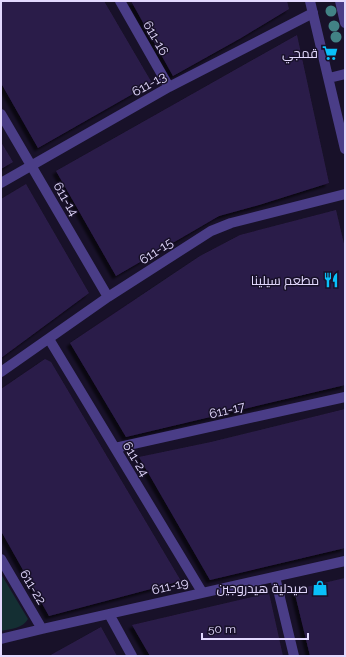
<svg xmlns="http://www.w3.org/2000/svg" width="346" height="657" font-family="Raleway,Cairo,sans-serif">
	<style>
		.green { fill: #142f33 }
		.building { fill: #2c1d49; filter: url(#shadow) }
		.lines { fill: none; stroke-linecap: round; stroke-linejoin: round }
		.minor { stroke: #4a3d87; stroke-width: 10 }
		.tertiary { stroke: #4a3d87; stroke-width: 10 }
		.tree { fill: #428285 }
		.labels { text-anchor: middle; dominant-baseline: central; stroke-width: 3; stroke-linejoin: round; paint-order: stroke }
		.street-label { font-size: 13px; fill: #e3d9fe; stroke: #181129 }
		.poi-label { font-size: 13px; fill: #e3d9fe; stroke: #181129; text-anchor: end }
	</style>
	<defs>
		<filter id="shadow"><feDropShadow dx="-3.5" dy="3.5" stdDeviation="1" flood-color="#0009"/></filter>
	</defs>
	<rect width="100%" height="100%" fill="#181129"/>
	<path class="green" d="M1 574 28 619C23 628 11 629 1 631Z"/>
	<path class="building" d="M1 1H104L152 83 38 148 1 83Z
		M131 1H287L289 9 241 38 173 76Z
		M297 35 329 183 259 205 219 216 116 276 56 171Z
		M1 142 13 162 1 169Z
		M26 184 89 293 1 358V199Z
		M336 210 345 248V385L126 437 70 343 200 256 240 235Z
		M45 359 51 362 181 581 49 616 1 531V389Z
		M345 409V548L210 580 139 457 211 442Z
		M345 578V656H310L294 590Z
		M269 593 283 656H150L132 625Z
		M101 627 117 656H49Z"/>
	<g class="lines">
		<path class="minor" d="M120 1 169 87
			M1 114 108 297
			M1 183 169 87 313 13
			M49 339 202 592
			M1 372 108 297 211 231 231 223 345 194
			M115 448 345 397
			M1 559 42 629
			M275 577 294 656
			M109 614 132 656
			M1 639 42 629 345 561"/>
		<path class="tertiary" d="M310 1 345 149
			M340 1 345 23
			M329 78 345 74"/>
	</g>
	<g class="tree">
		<circle cx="331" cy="11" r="5.5"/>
		<circle cx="334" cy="26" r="5.5"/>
		<circle cx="336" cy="37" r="5.5"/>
	</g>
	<defs>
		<symbol id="supermarket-bare" viewBox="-9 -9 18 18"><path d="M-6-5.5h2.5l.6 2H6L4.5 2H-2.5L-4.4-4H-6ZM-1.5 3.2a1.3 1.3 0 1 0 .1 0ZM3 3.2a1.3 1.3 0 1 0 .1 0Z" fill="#09c0fa" stroke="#181129" stroke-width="2.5" paint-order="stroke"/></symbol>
		<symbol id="restaurant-bare" viewBox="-9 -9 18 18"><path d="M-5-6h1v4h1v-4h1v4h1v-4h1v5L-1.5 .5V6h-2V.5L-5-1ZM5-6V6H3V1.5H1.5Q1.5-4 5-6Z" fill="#09c0fa" stroke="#181129" stroke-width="2.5" paint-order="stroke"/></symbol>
		<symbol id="shop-bare" viewBox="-9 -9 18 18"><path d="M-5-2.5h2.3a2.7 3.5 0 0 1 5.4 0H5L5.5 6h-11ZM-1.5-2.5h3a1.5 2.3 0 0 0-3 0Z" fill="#09c0fa" stroke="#181129" stroke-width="2.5" paint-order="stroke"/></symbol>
	</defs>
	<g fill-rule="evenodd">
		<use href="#supermarket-bare" x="319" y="42" width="22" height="22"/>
		<use href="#restaurant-bare" x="320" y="269" width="22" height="22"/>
		<use href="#shop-bare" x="309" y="577" width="22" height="22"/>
	</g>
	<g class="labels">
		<g class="street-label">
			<text transform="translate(156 38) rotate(60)">611-16</text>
			<text transform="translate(149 84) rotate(-29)">611-13</text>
			<text transform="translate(66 199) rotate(60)">611-14</text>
			<text transform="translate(156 251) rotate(-33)">611-15</text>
			<text transform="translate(227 410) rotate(-13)">611-17</text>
			<text transform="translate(136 459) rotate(59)">611-24</text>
			<text transform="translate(170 586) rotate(-13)">611-19</text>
			<text transform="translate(33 587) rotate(59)">611-22</text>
		</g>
		<g class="poi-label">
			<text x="318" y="53">قمجي</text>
			<text x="319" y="280">مطعم سيلينا</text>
			<text x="308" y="588">صيدلية هيدروجين</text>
		</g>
	</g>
	<rect width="346" height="657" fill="none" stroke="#e3d9fe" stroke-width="4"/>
	<path d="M202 633v6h106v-6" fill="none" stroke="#e3d9fe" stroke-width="2"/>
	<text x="208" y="633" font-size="12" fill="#e3d9fe" stroke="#181129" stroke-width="3" paint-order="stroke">50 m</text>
</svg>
